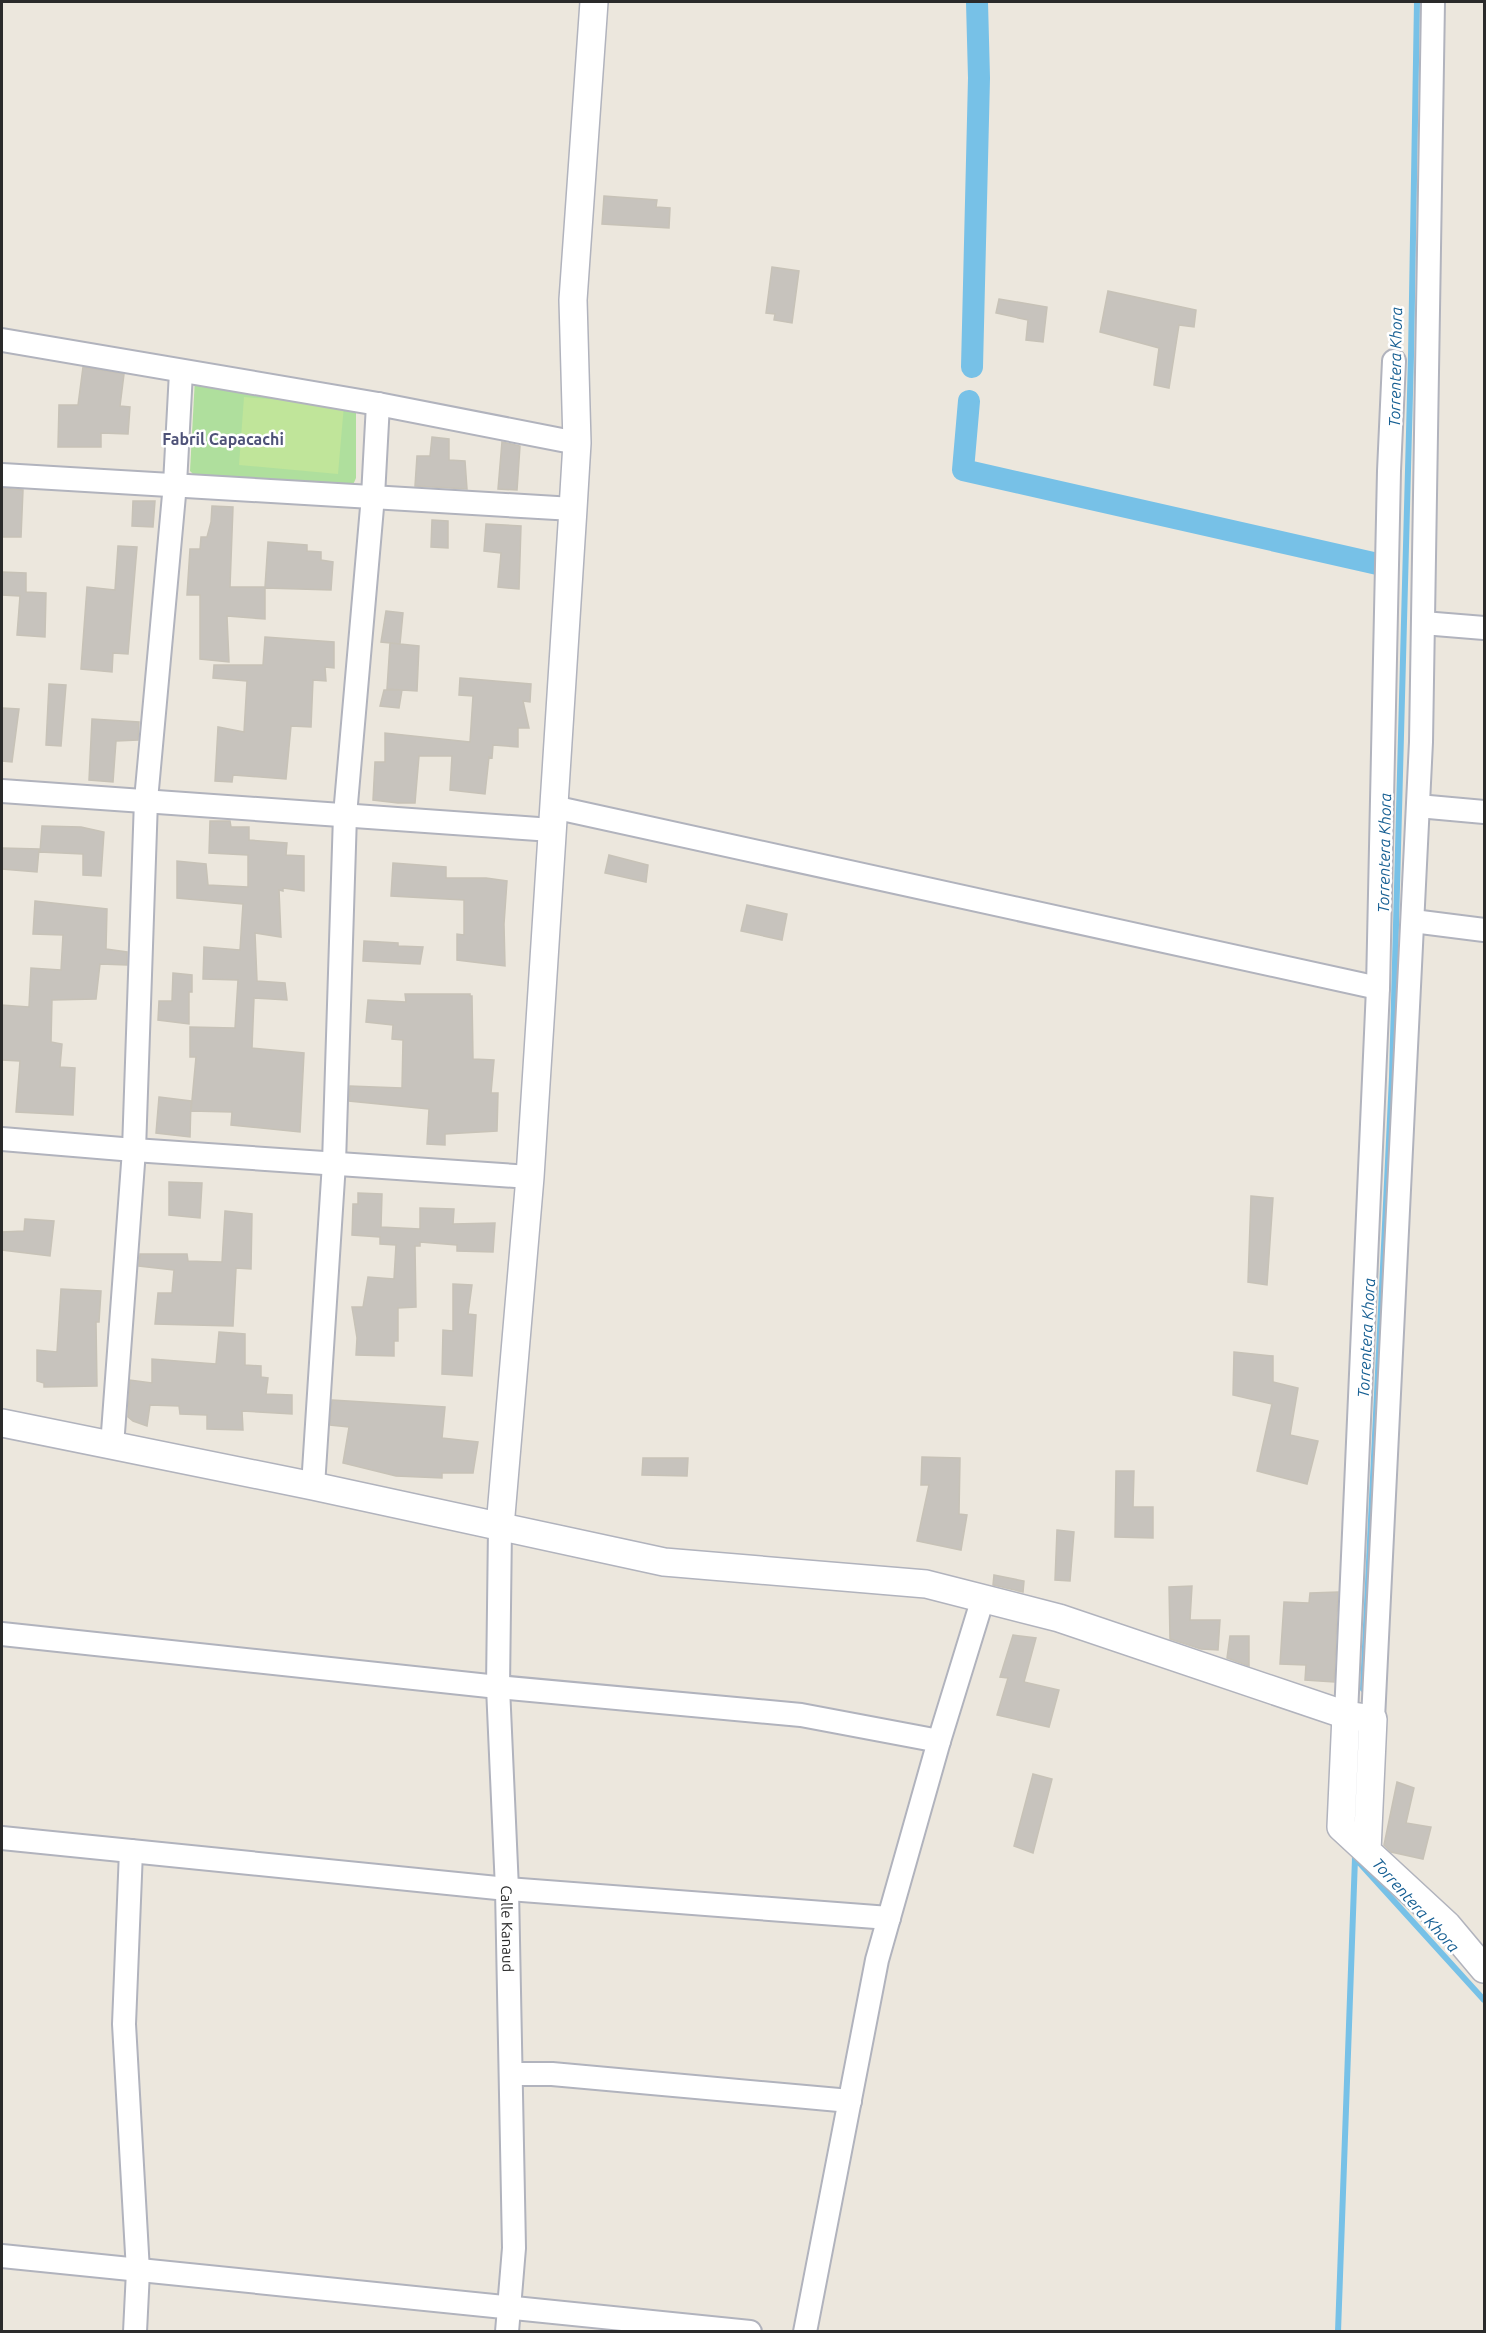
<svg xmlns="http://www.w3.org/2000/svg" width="1486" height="2333" font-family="Ubuntu,sans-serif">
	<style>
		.green { fill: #afdf9d }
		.pitch { fill: #c0e59a }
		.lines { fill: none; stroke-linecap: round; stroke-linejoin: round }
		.stream { stroke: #77c1e7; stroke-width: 6 }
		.canal { stroke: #77c1e7; stroke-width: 22 }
		.building { fill: #c7c3bd; stroke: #c7c2b7; stroke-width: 1.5 }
		.minor-casing { stroke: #b1b3bd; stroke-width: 26 }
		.tertiary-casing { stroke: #b1b3bd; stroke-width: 30 }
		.minor { stroke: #fff; stroke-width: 22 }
		.tertiary { stroke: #fff; stroke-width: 27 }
		.labels { text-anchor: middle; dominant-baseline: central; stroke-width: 5; stroke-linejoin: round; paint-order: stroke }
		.street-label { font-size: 15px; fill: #2a2a2a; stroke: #fff }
		.water-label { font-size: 16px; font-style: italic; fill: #165f93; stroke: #fff }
		.neighbourhood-label { font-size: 16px; font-weight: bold; fill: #4e5278; stroke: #fff }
	</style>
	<rect width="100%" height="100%" fill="#ece7dd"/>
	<path class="green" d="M195 378 356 405V478L352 487 198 479 190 471Z"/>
	<path class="pitch" d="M244 397 344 405 338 474 239 465Z"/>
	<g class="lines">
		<path class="stream" d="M1363 1689 1392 1077 1411 356 1417 2
			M1355 1858 1484 2000
			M1338 2332 1355 1858"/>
		<path class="canal" d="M972 367 979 78 977 2
			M969 401 963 470 1382 565"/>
	</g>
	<path class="building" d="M604 196 657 200 656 207 670 208 669 228 602 224Z
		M772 267 799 271 792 323 774 320 775 314 766 313Z
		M1108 291 1196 310 1194 327 1179 325 1169 388 1154 385 1159 348 1100 332Z
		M999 299 1047 307 1043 342 1026 340 1028 320 996 313Z
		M83 367 124 374 120 406 130 407 128 434 101 433V447H58L59 405H78Z
		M432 437 449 439V460L465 461 467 489 415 486 417 456H430Z
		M502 442 520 446 517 490 498 489Z
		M2 488 23 490 21 537H2Z
		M133 501H155L153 527 132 526Z
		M212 506 233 507 230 587H265L268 542 307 545V551L321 552V560L333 562 331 590 265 588V619L227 616 229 662 200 659V595H187L190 549H200L201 537H207L211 522Z
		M432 520 448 521V548L431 547Z
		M486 524 521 526 519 589 498 587 501 553 484 551Z
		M118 546 137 547 128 654 113 653 112 672 81 669 87 587 115 590Z
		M2 572 26 573V592L46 593 45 637 17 635 20 596 2 595Z
		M386 611 403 613 400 644 381 642Z
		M265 637 334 642V668L325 667 326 681 313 680 311 727 291 726 286 779 233 775 232 782 215 781 218 727 244 732 247 681 213 678 214 665H263Z
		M390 643 419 646 417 691 387 689Z
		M460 678 531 684 530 702 523 701 529 728H518V747L493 745 492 758 489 757 485 794 450 790 452 756H419L415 803H398L373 800 375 762H385V733L470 742 473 696 459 695Z
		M49 684 66 685 61 746 46 745Z
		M384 690H402L399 708 380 706Z
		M2 708 19 709 12 762 2 761Z
		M92 719 139 722 138 740 116 741 113 782 89 780Z
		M210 821H230L231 827H249V840L287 843 286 855 304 856V891L283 888V891L279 890 281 937 255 933 257 981 285 983 287 1000 254 998 252 1048 304 1053 300 1132 231 1125 232 1112 191 1111 196 1057H190V1027L235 1028 238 980 203 979 204 947 240 950 243 904 177 898V861L206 864 208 885 248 887V855L209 853Z
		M42 826 81 827 104 832 101 876 83 875V854L40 852Z
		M2 848 39 849 37 872 2 869Z
		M609 855 648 865 646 882 605 873Z
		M393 863 446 867V878H486L507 881 504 924 505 966 457 960V934L464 935V900L391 896Z
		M35 901 107 909 106 949 127 952V965L100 964 96 999 52 1000 51 1042 62 1044 60 1067 75 1068 73 1115 16 1112 20 1061 2 1060V1005L29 1007 31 968 61 970 63 935 33 934Z
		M747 905 787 914 782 940 741 931Z
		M364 941 398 943V946L423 947 420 964 363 961Z
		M173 973 192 975V992H189V1024L158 1020 159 1001H172Z
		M405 994H470V996H472L473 1059 494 1060 491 1093H498L497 1131 445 1134V1145L427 1144 429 1109 349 1101 350 1086 402 1088 403 1040 392 1039 393 1025 366 1022 368 1000 406 1002Z
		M159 1097 191 1101 190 1137 156 1133Z
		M169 1182 202 1183 200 1218 169 1215Z
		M358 1193 382 1194 381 1227 420 1229V1208L454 1209 453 1224 495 1223 493 1252 457 1251V1245L420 1242V1246H415L416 1307 398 1308V1341H394V1356L356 1355 357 1338 352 1307H363L368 1277 394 1279 396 1245 380 1244V1237L352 1235 353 1204H358Z
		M1251 1196 1273 1198 1267 1285 1248 1282Z
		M225 1211 252 1214 251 1269 236 1268 233 1326 155 1324 158 1293H172L174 1270 139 1266 140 1254H187L188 1261 222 1262Z
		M25 1219 54 1221 50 1256 2 1250V1232L24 1231Z
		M453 1284 472 1285 468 1314 476 1315 472 1376 442 1374 443 1330 453 1331Z
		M61 1289 101 1291 99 1322H96L97 1386 44 1387V1383L37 1381V1350L57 1352Z
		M219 1332 245 1334V1365L261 1366V1377L268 1378 266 1394 292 1395V1414L242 1411 243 1430 207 1429V1415L180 1414 179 1406 150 1405 147 1426 133 1421 128 1417 130 1380 152 1383V1359L216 1364Z
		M1234 1352 1273 1356V1382L1298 1388 1290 1435 1318 1441 1307 1484 1257 1471 1272 1404 1233 1395Z
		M332 1400 445 1407 442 1438 478 1442 473 1473H442V1478L396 1476 343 1463 349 1427 330 1425Z
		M922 1457 960 1458 959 1514 967 1515 961 1550 917 1541 929 1485H921Z
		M643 1458H688L687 1476 642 1475Z
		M1116 1471H1134L1133 1507H1153V1538L1115 1537Z
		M1057 1530 1074 1532 1070 1581 1055 1580Z
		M994 1575 1024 1581 1023 1592 993 1585Z
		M1192 1586 1190 1620H1220L1218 1650 1201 1649 1170 1639 1169 1587Z
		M1338 1592 1334 1682 1305 1680 1306 1665 1280 1664 1284 1602 1309 1603 1310 1593Z
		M1013 1635 1036 1638 1024 1682 1059 1690 1049 1727 997 1715 1008 1678 1000 1677Z
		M1230 1636H1249V1666L1227 1658Z
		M1033 1774 1052 1779 1033 1853 1014 1846Z
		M1397 1782 1414 1788 1406 1823 1431 1827 1423 1859 1391 1852 1384 1845Z"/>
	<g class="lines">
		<defs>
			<g id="minor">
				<path d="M2 340 378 404 577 443"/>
				<path d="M2 475 573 509"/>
				<path d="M1423 623 1484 628"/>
				<path d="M2 791 552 830"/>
				<path d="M1418 806 1484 812"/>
				<path d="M553 807 1378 988"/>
				<path d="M1413 921 1484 930"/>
				<path d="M2 1139 134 1150 530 1177"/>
				<path d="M112 1446 134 1150 146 800 175 484 181 372"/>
				<path d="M313 1486 334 1163 345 815 373 496 378 404"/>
				<path id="s1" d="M500 1527 498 1687 507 1889 514 2248 507 2332"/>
				<path d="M2 1634 498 1687 801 1715 939 1741"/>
				<path d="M1346 1715 1378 988 1389 471 1394 361"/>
				<path d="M1373 1719 1421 742 1433 2"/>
				<path d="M2 1838 507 1889 889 1918"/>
				<path d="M131 1851 124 2024 138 2271 135 2332"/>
				<path d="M511 2074H552L850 2101"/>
				<path d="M2 2256 750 2332"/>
				<path d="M805 2332 877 1960 939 1741 983 1598"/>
			</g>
			<path id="tertiary" d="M2 1423 313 1486 664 1562 926 1584 1059 1618 1346 1715 1373 1719 1367 1851
				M500 1527 530 1177 573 509 577 443 573 300 594 2
				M1346 1715 1341 1827 1447 1925 1484 1969"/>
		</defs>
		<use href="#minor" class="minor-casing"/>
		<use href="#tertiary" class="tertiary-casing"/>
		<use href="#minor" class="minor"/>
		<use href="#tertiary" class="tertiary"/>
	</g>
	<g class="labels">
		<g class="street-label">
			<text stroke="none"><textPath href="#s1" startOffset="402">Calle Kanaud</textPath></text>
		</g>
		<g class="water-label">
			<text transform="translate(1395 367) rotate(-89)">Torrentera Khora</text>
			<text transform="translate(1384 853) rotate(-89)">Torrentera Khora</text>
			<text transform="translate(1366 1338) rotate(-87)">Torrentera Khora</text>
			<text transform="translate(1416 1905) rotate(48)">Torrentera Khora</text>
		</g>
		<g class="neighbourhood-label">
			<text x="223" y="439">Fabril Capacachi</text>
		</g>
	</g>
	<rect width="1486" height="2333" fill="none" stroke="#2a2a2a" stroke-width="6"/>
</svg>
